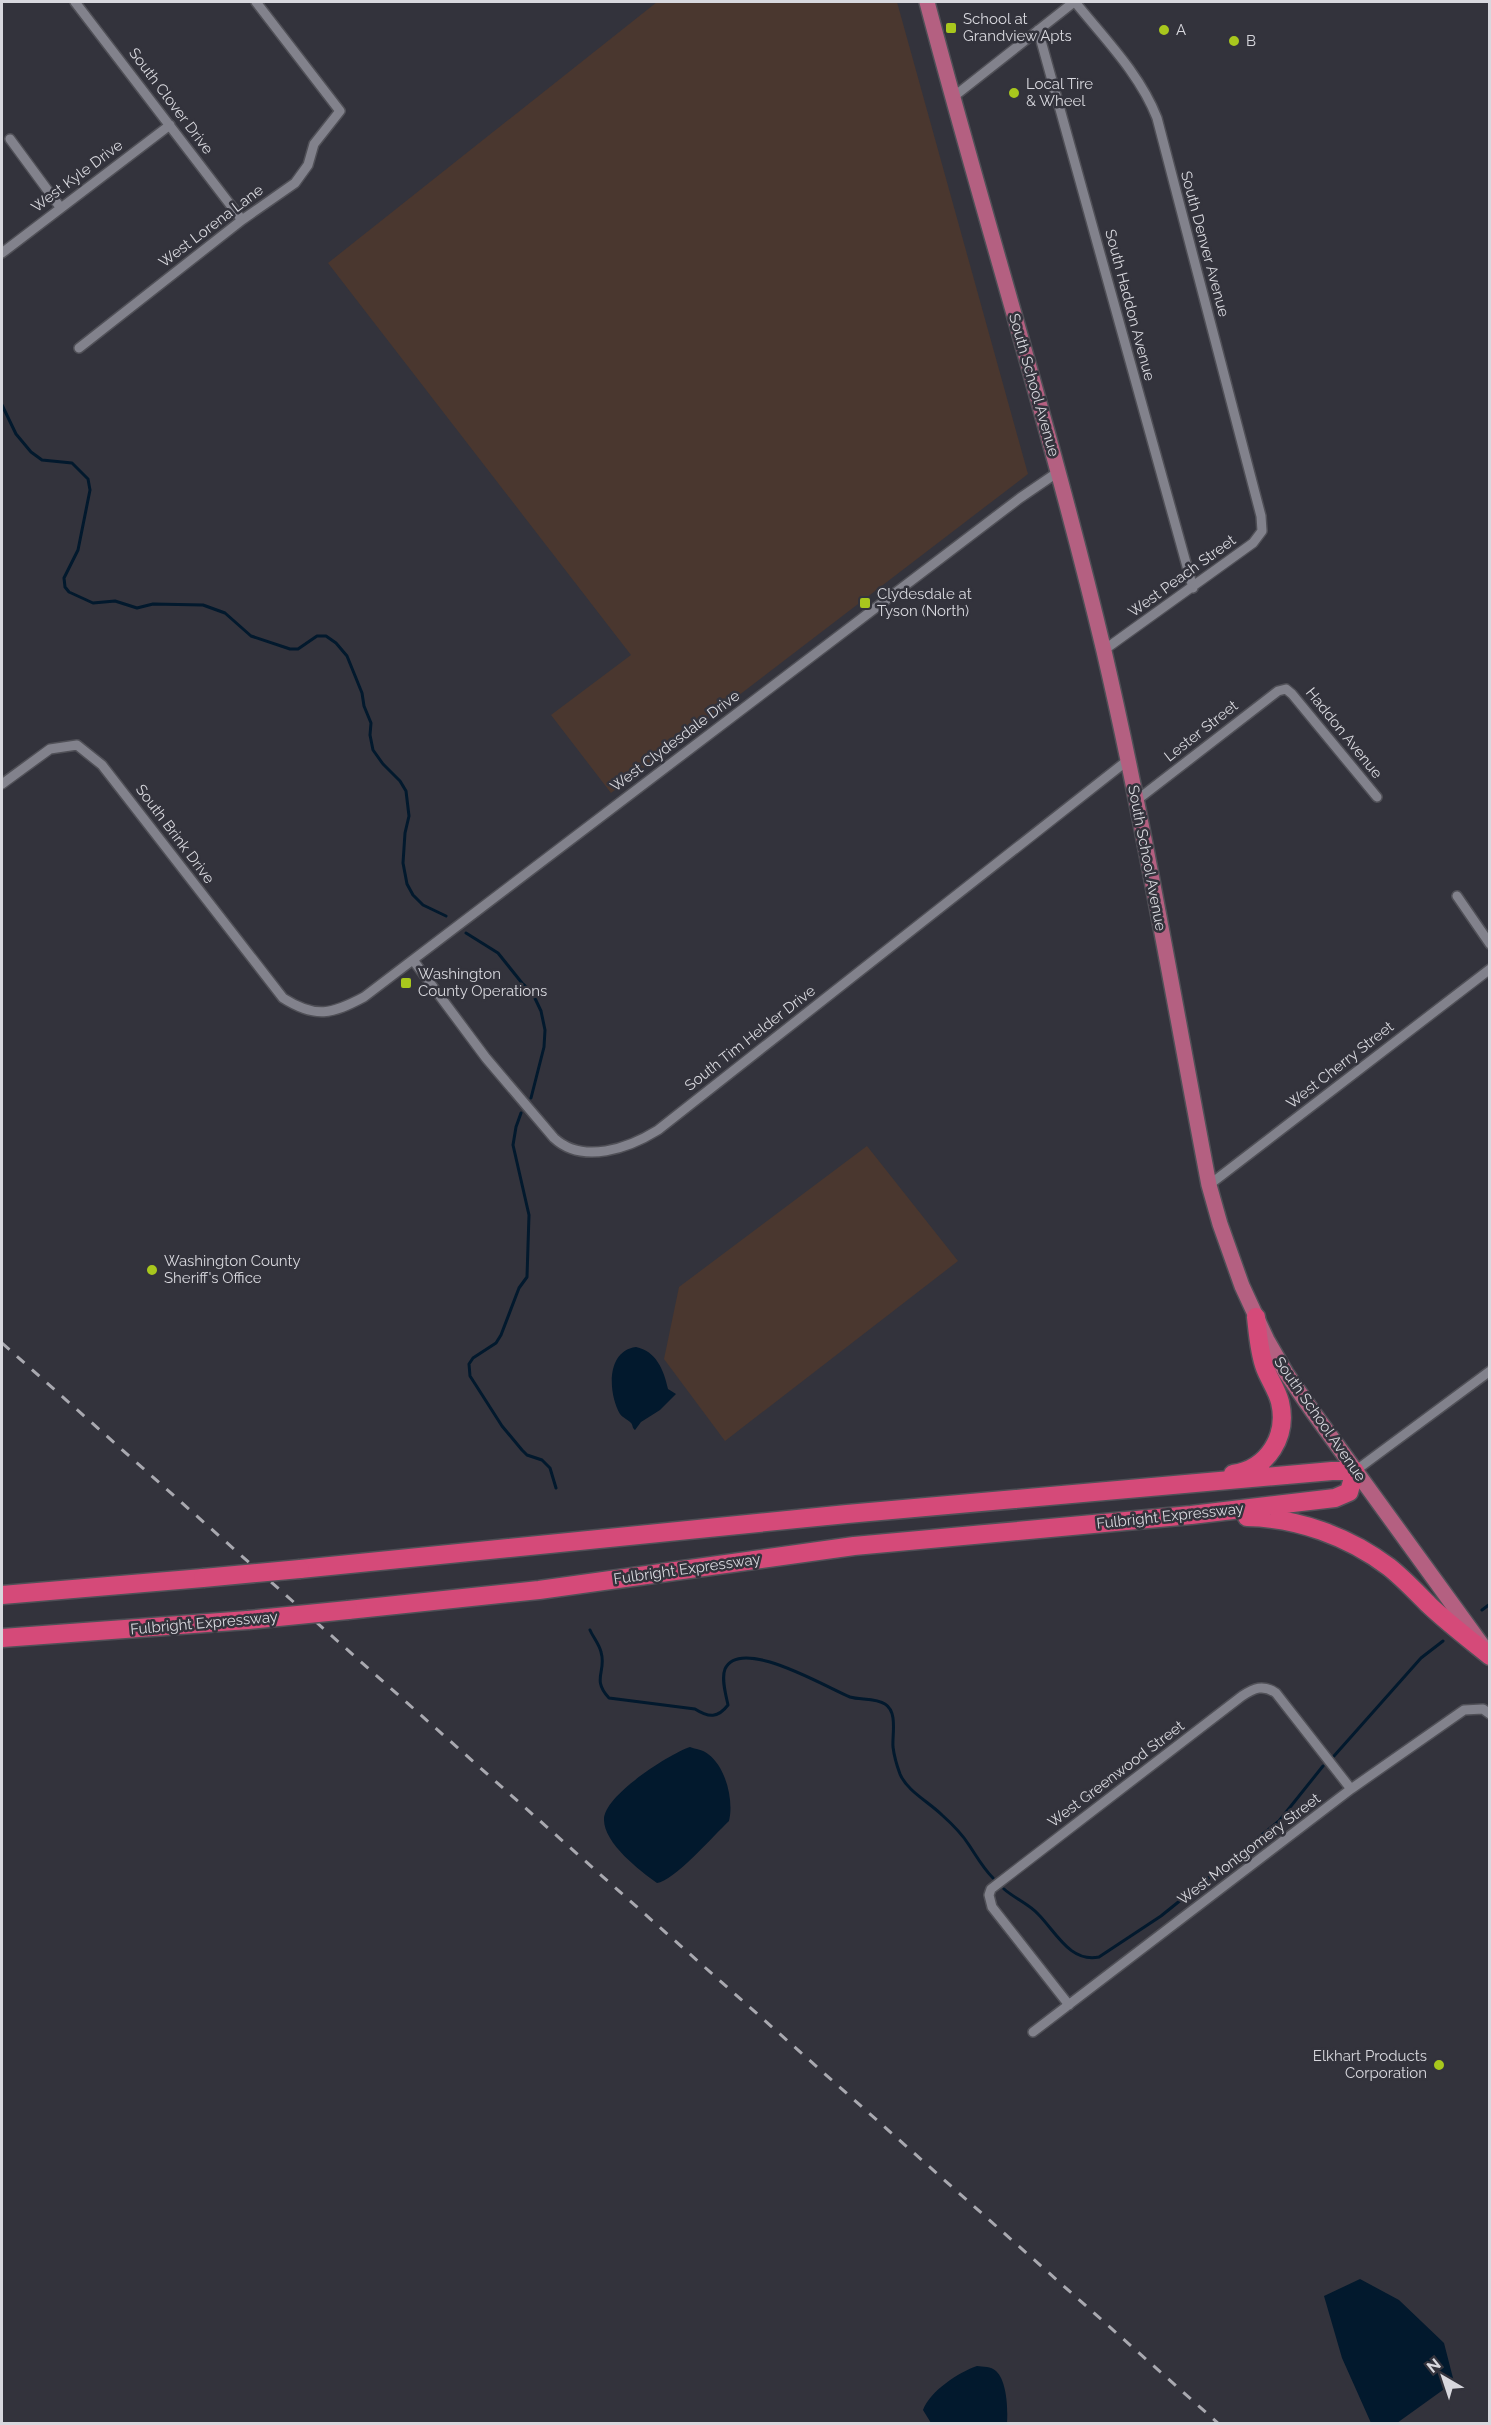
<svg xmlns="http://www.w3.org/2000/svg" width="1491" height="2425" font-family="Raleway,sans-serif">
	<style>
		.industrial { fill: #4a372f }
		.water { fill: #02192d }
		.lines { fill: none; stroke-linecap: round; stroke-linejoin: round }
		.stream { stroke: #02192d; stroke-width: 3 }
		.minor-casing { stroke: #505057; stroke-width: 12 }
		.primary-casing { stroke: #505057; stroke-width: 18 }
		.motorway-casing { stroke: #505057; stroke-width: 21 }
		.minor { stroke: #82828c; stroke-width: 9 }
		.primary { stroke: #b46081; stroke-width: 15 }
		.motorway { stroke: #d54a79; stroke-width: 18 }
		.rail { stroke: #a9a9b0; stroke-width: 3; stroke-dasharray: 10 10; stroke-linecap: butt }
		.motorway-bridge-casing { stroke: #505057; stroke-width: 21; stroke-linecap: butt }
		.motorway-bridge { stroke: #d54a79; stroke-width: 18 }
		.poi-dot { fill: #a8c71d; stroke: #33333c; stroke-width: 2 }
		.labels { text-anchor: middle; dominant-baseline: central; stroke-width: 5; stroke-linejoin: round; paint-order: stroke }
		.poi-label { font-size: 15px; fill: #d8d8de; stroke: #33333c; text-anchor: start }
		.street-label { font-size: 15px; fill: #d8d8de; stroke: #33333c }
	</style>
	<rect width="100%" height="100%" fill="#33333c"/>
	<path class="industrial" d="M657 2H897L1028 474 611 793 551 715 631 655 328 263Z
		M867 1146 958 1261 725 1441 664 1359 679 1287Z"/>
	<path class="water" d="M636 1347C656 1351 664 1370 668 1389L676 1394 660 1410 641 1422 635 1430C632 1428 633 1425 631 1423 629 1420 623 1418 620 1414 608 1393 606 1351 636 1347Z
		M690 1747C695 1749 704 1750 708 1754 726 1767 734 1801 729 1821 714 1835 673 1882 657 1883 640 1871 604 1843 604 1820 603 1796 669 1754 690 1747Z
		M1360 2279 1399 2300 1444 2343 1454 2382 1397 2423H1371L1342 2358 1324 2296Z
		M977 2366C983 2367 991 2366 996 2371 1007 2381 1008 2409 1007 2423H931L923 2410C930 2391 959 2372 977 2366Z"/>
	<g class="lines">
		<path class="stream" d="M2 405 16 434 31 452 42 460 72 463 88 479 90 490 78 550 64 578 65 587 69 592 93 603 115 601 137 608 153 604 203 605 225 613 251 636 290 649H298L317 636H326L336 643 347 656 362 693 364 706 371 723 370 735 373 750 383 764 400 781 406 791 409 816 405 833 403 863 407 884 413 895 423 905 446 916
			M466 933 498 953 522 983 532 992 541 1011 545 1030 544 1047 531 1098
			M521 1113 516 1127 513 1145 529 1215 527 1277 519 1288 501 1335 496 1343 473 1358 469 1364 470 1376 502 1426 522 1450 527 1455 542 1460 550 1468 556 1488
			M1482 1610 1490 1604
			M590 1630C593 1637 599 1644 601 1652 607 1671 591 1679 609 1698L695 1709C709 1718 718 1718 728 1705 726 1695 721 1679 725 1669 740 1635 829 1689 850 1697 860 1700 876 1698 885 1704 898 1712 892 1735 893 1747 894 1755 897 1766 900 1774 907 1791 929 1802 942 1815 951 1823 962 1834 969 1845 977 1857 983 1868 993 1878
			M1334 1756 1421 1658 1443 1641
			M1004 1889C1014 1898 1029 1904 1038 1914 1056 1932 1070 1963 1099 1957L1161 1916 1279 1821 1323 1766"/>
		<defs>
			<path id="minor" d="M75 2 242 220
				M1075 2C1104 38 1140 74 1157 118L1261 516 1262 531 1253 543 1104 650
				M1038 30 1193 588
				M952 98 1074 2
				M10 139 60 207
				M2 253 170 125
				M79 348 242 220 295 183 308 165 314 144 340 111 256 2
				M2 784 50 749 77 745 102 765 283 998C316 1019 332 1014 364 997L1020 498 1058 472
				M1137 800 1278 691 1286 689 1292 694 1377 797
				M1457 896 1490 944
				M413 960 486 1058 554 1138C583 1165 629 1148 658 1130L1128 760
				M1209 1185 1490 969
				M1355 1471 1490 1371
				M1069 2005 992 1907 989 1895 991 1889 1242 1696C1254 1688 1263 1684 1276 1693L1351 1789
				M1033 2032 1351 1789 1464 1710 1483 1709 1490 1714"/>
			<path id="primary" d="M927 2C984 218 1052 433 1104 651 1145 827 1175 1007 1209 1185L1220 1224 1242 1286 1267 1340 1286 1373 1313 1412 1482 1645"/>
			<path id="motorway" d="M1233 1474C1268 1469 1288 1436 1280 1402 1277 1390 1269 1379 1265 1368 1259 1352 1258 1334 1256 1317
				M1247 1517C1297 1518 1348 1536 1389 1567 1403 1578 1416 1592 1429 1605 1448 1623 1469 1639 1490 1656
				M300 1569 847 1514 1332 1471H1355L1349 1492 1335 1498 1191 1515 854 1546 539 1590 348 1610
				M2 1595 203 1578
				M2 1638 248 1620"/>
		</defs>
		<use href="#minor" class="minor-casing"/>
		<use href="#primary" class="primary-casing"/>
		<use href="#motorway" class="motorway-casing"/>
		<use href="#minor" class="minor"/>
		<use href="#primary" class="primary"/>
		<use href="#motorway" class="motorway"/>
		<path class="rail" d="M2 1343 1219 2424"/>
		<defs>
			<path id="motorway-bridge" d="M203 1578 300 1569
				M248 1620 348 1610"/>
		</defs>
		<use href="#motorway-bridge" class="motorway-bridge-casing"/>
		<use href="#motorway-bridge" class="motorway-bridge"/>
	</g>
	<g class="poi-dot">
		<rect x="945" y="22" width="12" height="12" rx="3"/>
		<circle cx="1164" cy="30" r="6"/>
		<circle cx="1234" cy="41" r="6"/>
		<circle cx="1014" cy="93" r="6"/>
		<rect x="859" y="597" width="12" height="12" rx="3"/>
		<rect x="400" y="977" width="12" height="12" rx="3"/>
		<circle cx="152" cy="1270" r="6"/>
		<circle cx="1439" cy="2065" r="6"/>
	</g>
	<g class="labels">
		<g class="poi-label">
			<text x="963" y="19">School at<tspan x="963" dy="17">Grandview Apts</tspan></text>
			<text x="1176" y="30">A</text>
			<text x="1246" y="41">B</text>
			<text x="1026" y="84">Local Tire<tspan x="1026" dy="17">&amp; Wheel</tspan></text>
			<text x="877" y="594">Clydesdale at<tspan x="877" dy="17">Tyson (North)</tspan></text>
			<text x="418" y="974">Washington<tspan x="418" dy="17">County Operations</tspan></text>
			<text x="164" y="1261">Washington County<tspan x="164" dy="17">Sheriff's Office</tspan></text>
			<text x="1427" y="2056" text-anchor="end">Elkhart Products<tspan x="1427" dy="17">Corporation</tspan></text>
		</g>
		<g class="street-label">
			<text transform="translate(171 101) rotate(53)">South Clover Drive</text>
			<text transform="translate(77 176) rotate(-37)">West Kyle Drive</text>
			<text transform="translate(211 226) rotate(-37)">West Lorena Lane</text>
			<text transform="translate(1205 244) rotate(75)">South Denver Avenue</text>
			<text transform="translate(1130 305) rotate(75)">South Haddon Avenue</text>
			<text transform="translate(1034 385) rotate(74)">South School Avenue</text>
			<text transform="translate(1182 576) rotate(-36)">West Peach Street</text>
			<text transform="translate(1201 731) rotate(-38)">Lester Street</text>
			<text transform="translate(1344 733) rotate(51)">Haddon Avenue</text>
			<text transform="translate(675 741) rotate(-37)">West Clydesdale Drive</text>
			<text transform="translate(175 834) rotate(53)">South Brink Drive</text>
			<text transform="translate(1147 858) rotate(79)">South School Avenue</text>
			<text transform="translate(750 1038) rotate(-38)">South Tim Helder Drive</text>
			<text transform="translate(1340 1065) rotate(-38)">West Cherry Street</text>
			<text transform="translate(1320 1419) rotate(55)">South School Avenue</text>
			<text transform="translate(1170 1516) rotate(-6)">Fulbright Expressway</text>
			<text transform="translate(687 1569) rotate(-8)">Fulbright Expressway</text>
			<text transform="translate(204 1623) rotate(-5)">Fulbright Expressway</text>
			<text transform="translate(1116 1774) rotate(-37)">West Greenwood Street</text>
			<text transform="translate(1249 1849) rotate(-37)">West Montgomery Street</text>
		</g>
	</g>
	<rect width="1491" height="2425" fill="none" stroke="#d8d8de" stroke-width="6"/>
	<g transform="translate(1443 2377) rotate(321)" stroke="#33333c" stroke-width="4.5" paint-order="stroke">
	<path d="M0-4.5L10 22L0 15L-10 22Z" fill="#d8d8de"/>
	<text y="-9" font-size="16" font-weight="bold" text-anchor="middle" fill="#d8d8de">N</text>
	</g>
</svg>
